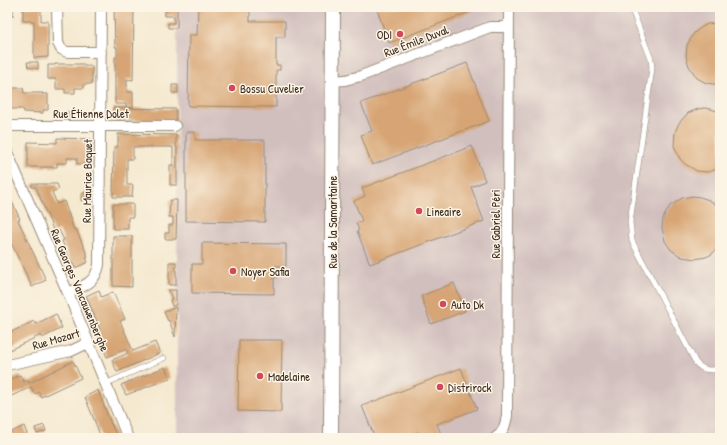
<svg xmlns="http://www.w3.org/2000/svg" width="727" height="445" font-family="'Patrick Hand',sans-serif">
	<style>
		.industrial { fill: #d1bfbe }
		.building { fill: #d7a575 }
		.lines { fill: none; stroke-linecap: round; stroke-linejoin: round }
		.lane-casing { stroke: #988a77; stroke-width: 6 }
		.street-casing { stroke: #988a77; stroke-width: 12 }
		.secondary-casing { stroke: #988a77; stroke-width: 16 }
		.lane { stroke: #fff; stroke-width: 5 }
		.street { stroke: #fff; stroke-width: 10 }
		.secondary { stroke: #fff; stroke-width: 14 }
		.poi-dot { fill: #d1495b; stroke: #fcf5e5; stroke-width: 1.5 }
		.labels { text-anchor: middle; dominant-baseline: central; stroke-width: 3; stroke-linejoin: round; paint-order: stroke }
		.poi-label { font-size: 12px; fill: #3b2a1e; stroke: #fcf5e5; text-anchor: start }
		.street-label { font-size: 12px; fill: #3b2a1e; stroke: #fcf5e5 }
	</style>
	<rect width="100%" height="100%" fill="#fcf5e5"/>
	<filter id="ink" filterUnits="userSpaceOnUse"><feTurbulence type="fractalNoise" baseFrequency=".025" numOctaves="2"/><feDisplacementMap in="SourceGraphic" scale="8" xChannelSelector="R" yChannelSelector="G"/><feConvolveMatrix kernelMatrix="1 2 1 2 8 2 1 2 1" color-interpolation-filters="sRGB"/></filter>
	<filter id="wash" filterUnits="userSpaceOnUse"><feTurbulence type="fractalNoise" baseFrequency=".012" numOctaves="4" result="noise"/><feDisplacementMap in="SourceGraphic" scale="16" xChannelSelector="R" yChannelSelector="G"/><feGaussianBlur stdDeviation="0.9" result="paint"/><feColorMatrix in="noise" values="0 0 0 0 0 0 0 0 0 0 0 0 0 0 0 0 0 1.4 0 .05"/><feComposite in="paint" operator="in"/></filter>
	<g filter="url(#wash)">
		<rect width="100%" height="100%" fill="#f5e9d0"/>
		<path class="industrial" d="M177 7H720V438H177Z"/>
		<g id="blocks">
			<path class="building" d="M8 7H13V16H7Z
				M23 7H41V21H48V57L34 58V21H23Z
				M114 7H134L133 80 127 79V92H133V108L126 107V104H115V57H117V47H115Z
				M168 7H177V28H168V23H174V16H165V11H168Z
				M198 7H250V21H285V37H276V65H280V70H276V107L188 106 189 35H197Z
				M376 7H477L470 12 389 43Z
				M720 22V85L706 83 697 78 689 66 686 56 687 45 694 33 702 27 708 24Z
				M27 62H38V69L28 67Z
				M467 63 489 121 372 165 361 135 372 131 361 103Z
				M55 64H84V66H92V84H84V88H75V93H65V89H56V79H48V65H55Z
				M172 85H178V93H172Z
				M7 88H23L24 93H43L42 94H48V110H43V113L24 112 23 109H7Z
				M113 108 176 109V121L118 120V114H113Z
				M704 108 711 109 720 112V168L708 172 697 171 685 164 680 159 674 146 675 132 679 123 688 113 698 109Z
				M65 112H75V117H65Z
				M186 132H195V140H265V222L186 221Z
				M118 134 176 135V147H177V185H170V165H173V147H133V159H127V185H133L132 197H113L114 147H118Z
				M57 138 90 139 92 142V164H77V158H67V163H57V167H28V142L57 143Z
				M472 146 485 181 471 187 484 221 370 264 357 231 359 230 356 223 362 221 354 201 365 196 362 188Z
				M32 184H57L59 189 52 192 57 204 64 201 74 230 76 229 88 257 86 258 88 262 75 268 73 263 72 264 62 241 64 240 59 230 54 232 36 187H32Z
				M92 190V196L81 201V194Z
				M7 191 20 219 18 220 46 280 32 287 7 234Z
				M693 196 700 197 709 200 715 204 720 211V245L712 254 706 257 695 259 682 257 671 250 665 241 662 228 663 218 670 206 682 198Z
				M170 200H177L176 239H165V233H169V225H173V217H169Z
				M113 204H133V217H128V229H113Z
				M113 236H132V287L113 286Z
				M202 243 286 244V266H275V271H278V277H274V294L192 293V264H202Z
				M169 262H176V285H169Z
				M454 283 465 311 431 324 421 296Z
				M99 290 101 297 113 292 125 319 120 321 133 351 155 342 160 353 117 372 112 360 128 353 126 349 107 357 96 330 100 329 86 296Z
				M168 290H176V305L172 306 170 300 172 299Z
				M176 307 175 337 169 320 168 321 164 312Z
				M56 314 62 328 42 338 41 335 7 351V334L34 321 36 324Z
				M239 340H282L281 412 238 411Z
				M73 361 81 378 41 397 39 392 35 394 31 387 7 398V381L20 375 24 382 28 380 29 383Z
				M165 367 170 378 126 395 121 385Z
				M461 368 477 409 437 424 441 434 432 438H420L418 432 402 438H375L362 406Z
				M98 390 107 414 117 438H101L97 427 85 397Z
				M44 425 46 431 37 434 35 428Z
				M24 426 27 434 20 438H7V434Z"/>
		</g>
	</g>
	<g filter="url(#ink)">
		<use href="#blocks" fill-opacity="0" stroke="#988a77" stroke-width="1"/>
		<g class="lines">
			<defs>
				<path id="lane" d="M631 7 651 59 652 68 630 222 632 241 696 363C702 370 712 372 720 368
					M105 384 164 358"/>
				<path id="street" d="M57 7 58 43 61 49 67 52H101
					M332 81 345 80 361 76 490 27H509
					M7 126H175
					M7 152 68 293 128 438
					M68 293C83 286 95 284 99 265L101 7
					M7 365 71 351 88 343
					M495 438C504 433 505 425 507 416L509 7"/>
				<path id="secondary" d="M331 438 333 7"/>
			</defs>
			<use href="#lane" class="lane-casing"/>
			<use href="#street" class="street-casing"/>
			<use href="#secondary" class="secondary-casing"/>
			<use href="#lane" class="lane"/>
			<use href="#street" class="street"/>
			<use href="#secondary" class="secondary"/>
		</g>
	</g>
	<g class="poi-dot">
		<circle cx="400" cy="34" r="4"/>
		<circle cx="232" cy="88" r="4"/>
		<circle cx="419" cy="211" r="4"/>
		<circle cx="233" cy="271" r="4"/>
		<circle cx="443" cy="304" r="4"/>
		<circle cx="260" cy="376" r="4"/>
		<circle cx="440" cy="387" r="4"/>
	</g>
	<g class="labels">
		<g class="poi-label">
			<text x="392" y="34" text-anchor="end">ODI</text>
			<text x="240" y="88">Bossu Cuvelier</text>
			<text x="427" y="211">Lineaire</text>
			<text x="241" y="271">Noyer Safia</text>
			<text x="451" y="304">Auto Dk</text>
			<text x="268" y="376">Madelaine</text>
			<text x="448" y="387">Distrirock</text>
		</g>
		<g class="street-label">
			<text transform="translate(416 41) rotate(-21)">Rue Émile Duval</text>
			<text x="91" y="113">Rue Étienne Dolet</text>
			<text transform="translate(87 181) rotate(-89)">Rue Maurice Baquet</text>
			<text transform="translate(332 222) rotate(-90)">Rue de la Samaritaine</text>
			<text transform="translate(495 224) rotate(-90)">Rue Gabriel Péri</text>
			<text transform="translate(80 290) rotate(67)">Rue Georges Vancauwenberghe</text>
			<text transform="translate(56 339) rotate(-16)">Rue Mozart</text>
		</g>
	</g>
	<rect width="727" height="445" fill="none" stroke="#fcf5e5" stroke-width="24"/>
</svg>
